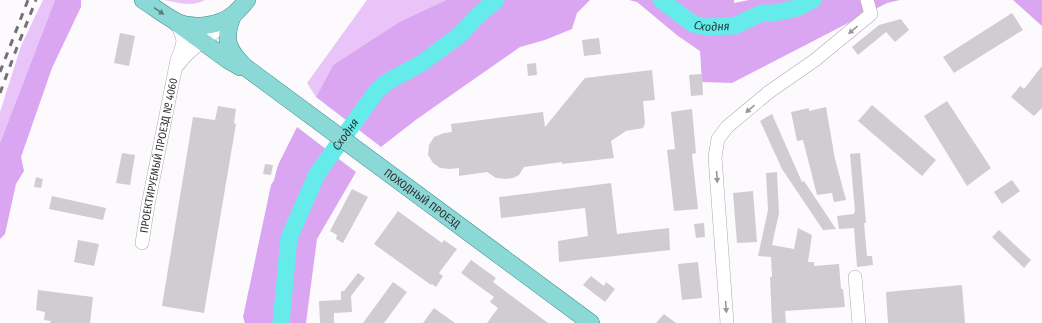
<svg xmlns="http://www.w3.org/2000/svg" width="1042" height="323" font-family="'Fira Sans Condensed',sans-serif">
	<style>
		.green { fill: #e9c4f9 }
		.forest { fill: #dba6f1 }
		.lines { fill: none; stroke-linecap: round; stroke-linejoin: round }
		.river { stroke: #65ecea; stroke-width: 17 }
		.building { fill: #d0ccd2 }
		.minor-casing { stroke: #aea9b0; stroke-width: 14 }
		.major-casing { stroke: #3a8d8d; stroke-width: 18 }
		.minor { stroke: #fff; stroke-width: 13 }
		.major { stroke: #8bd9d7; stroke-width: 17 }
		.rail { stroke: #737174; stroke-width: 3; stroke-dasharray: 7 7; stroke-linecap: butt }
		.oneway { fill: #5a7c7d }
		.oneway2 { fill: #989899 }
		.labels { text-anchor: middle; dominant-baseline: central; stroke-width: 3.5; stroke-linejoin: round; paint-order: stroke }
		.street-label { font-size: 11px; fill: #323033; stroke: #fff }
		.water-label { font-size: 12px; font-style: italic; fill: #213938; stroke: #fff }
	</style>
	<rect width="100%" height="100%" fill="#fdfafe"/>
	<path class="green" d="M43 0H55L0 143V112L21 46Z
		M164 0H205C192 7 178 3 164 0Z
		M367 0H446L399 22 333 65 316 97 307 83Z"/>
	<path class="forest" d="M55 0H81V7L52 68 21 157 24 171 16 184 5 234 0 239V143Z
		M446 0H590L577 13 572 29 545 40 520 47 417 119 381 147 316 97 333 65 399 22Z
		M629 0H734V3L749 0H900L887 3 732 83 702 82 700 51 678 36 637 2Z
		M1013 0H1042V26Z
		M297 127 356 172 317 239 306 323H245L243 317 271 185 274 180 278 165Z"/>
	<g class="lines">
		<g class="river">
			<path id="s1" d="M661 0 693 24 706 27 734 26 762 13H775L797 8 813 0"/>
			<path id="s2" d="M281 323 289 238 317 174 376 92 387 82 422 63 461 34 475 18 496 0"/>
		</g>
	</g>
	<path class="building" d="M1012 13 1023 30 954 73 943 57Z
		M901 19 909 30 895 42 886 32 858 55 852 47 879 25Z
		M120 33 135 36 129 66 114 63Z
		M599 38 601 54 584 56 582 40Z
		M536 63 537 75 528 76 527 64Z
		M1042 66V108L1034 116 1011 97 1020 86 1024 89Z
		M652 70 655 100 643 101 645 123 643 128 626 131 611 141 614 158 562 164V162L524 167 519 175 513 178 506 179 496 178 487 172 459 176V168L450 169 440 168 433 163 428 155 429 145 434 137 444 133 452 132 451 124 543 112 545 127 585 78Z
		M702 74 703 95 691 96 689 75Z
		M947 101 991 168 967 186 924 116Z
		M872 105 936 160 922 176 858 121Z
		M218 106 236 109 234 123 236 124 204 313 162 306 193 117 215 120Z
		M826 107 835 159 846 200 834 202 832 193 817 195 803 140 797 141 791 112 809 108V111Z
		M692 109 696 153 692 154 698 209 674 211 667 150 675 149 671 112Z
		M772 114 802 182 804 181 836 229 823 230 782 169 760 121Z
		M122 153 135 155 130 185 116 183Z
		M860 153 866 223H864L867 256H872L873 265 857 267 854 228 839 229 837 216 854 214V212H855L850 154Z
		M265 164 273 165 271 175 263 174Z
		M777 172 779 213 772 245 794 249 798 228 812 235 808 262H814V266L839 264 841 289H843L845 307 785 311 786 323H772L770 277H772L771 257 758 256 768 210 766 173Z
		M36 177 43 179 41 188 34 187Z
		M1012 180 1020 191 1002 204 994 192Z
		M611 183 617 234 669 228 670 250 559 262 558 241 588 236 585 208 501 218 499 197Z
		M352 189 368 197 343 243 336 239 337 235 330 231Z
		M753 191 757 242 737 243 733 193Z
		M52 196 106 208 103 220 49 209Z
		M398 211 442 243 444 240 457 249 439 273 443 276 436 287 432 284 431 285 374 244Z
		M704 223 705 237 696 238 694 224Z
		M999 230 1031 260 1024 268 992 237Z
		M78 240 99 244 94 266 74 262Z
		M471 260 496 278 493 282 548 323H487L498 308 490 302 494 297 461 273Z
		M698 262 702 298 682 300 678 264Z
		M358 273 365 278 351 296 352 312 334 313V323H320L319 301 341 300V291H344Z
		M591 276 604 286 606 282 615 289 605 302 583 285Z
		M393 282 407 292 384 323H363Z
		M962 285 965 323H888L886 292Z
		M38 290 93 297 90 323H50L51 321 44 320 45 312 36 310Z
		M434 308 455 323H423Z
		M664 314 676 323H656Z"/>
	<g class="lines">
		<defs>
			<g id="minor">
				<path d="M179 64C191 46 213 36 227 21"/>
				<path id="s3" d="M142 243 148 205 177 60C184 42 186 41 176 23"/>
				<path d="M855 277 859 323"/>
				<path d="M727 323 715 157 718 139 727 127 769 92 815 60 871 14 867 0"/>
			</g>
			<g id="major">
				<path d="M143 0C154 7 164 15 175 21 192 30 220 26 234 14 239 10 243 5 247 0"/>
				<path id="s4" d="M233 15C223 38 227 50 245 67L591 323"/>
				<path d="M177 23 228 60 240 67"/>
			</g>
		</defs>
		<use href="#minor" class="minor-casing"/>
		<use href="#major" class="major-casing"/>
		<use href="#minor" class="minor"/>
		<use href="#major" class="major"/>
		<path class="rail" d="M0 72 28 0
			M0 93 16 50 36 0"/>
	</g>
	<defs><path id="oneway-solid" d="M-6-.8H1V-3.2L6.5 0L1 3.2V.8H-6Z"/></defs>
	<use class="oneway" href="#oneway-solid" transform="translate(159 11) rotate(34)"/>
	<g class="oneway2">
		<use href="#oneway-solid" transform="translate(853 30) rotate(140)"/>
		<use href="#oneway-solid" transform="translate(750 109) rotate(139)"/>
		<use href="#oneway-solid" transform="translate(717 177) rotate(86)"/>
		<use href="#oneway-solid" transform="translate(726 307) rotate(86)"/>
	</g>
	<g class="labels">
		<g class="street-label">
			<text stroke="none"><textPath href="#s3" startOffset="89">ПРОЕКТИРУЕМЫЙ ПРОЕЗД № 4060</textPath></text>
			<text stroke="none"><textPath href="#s4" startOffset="279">ПОХОДНЫЙ ПРОЕЗД</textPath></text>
		</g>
		<g class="water-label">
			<text stroke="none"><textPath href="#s1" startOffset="59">Сходня</textPath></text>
			<text stroke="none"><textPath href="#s2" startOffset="204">Сходня</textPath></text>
		</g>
	</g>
</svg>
